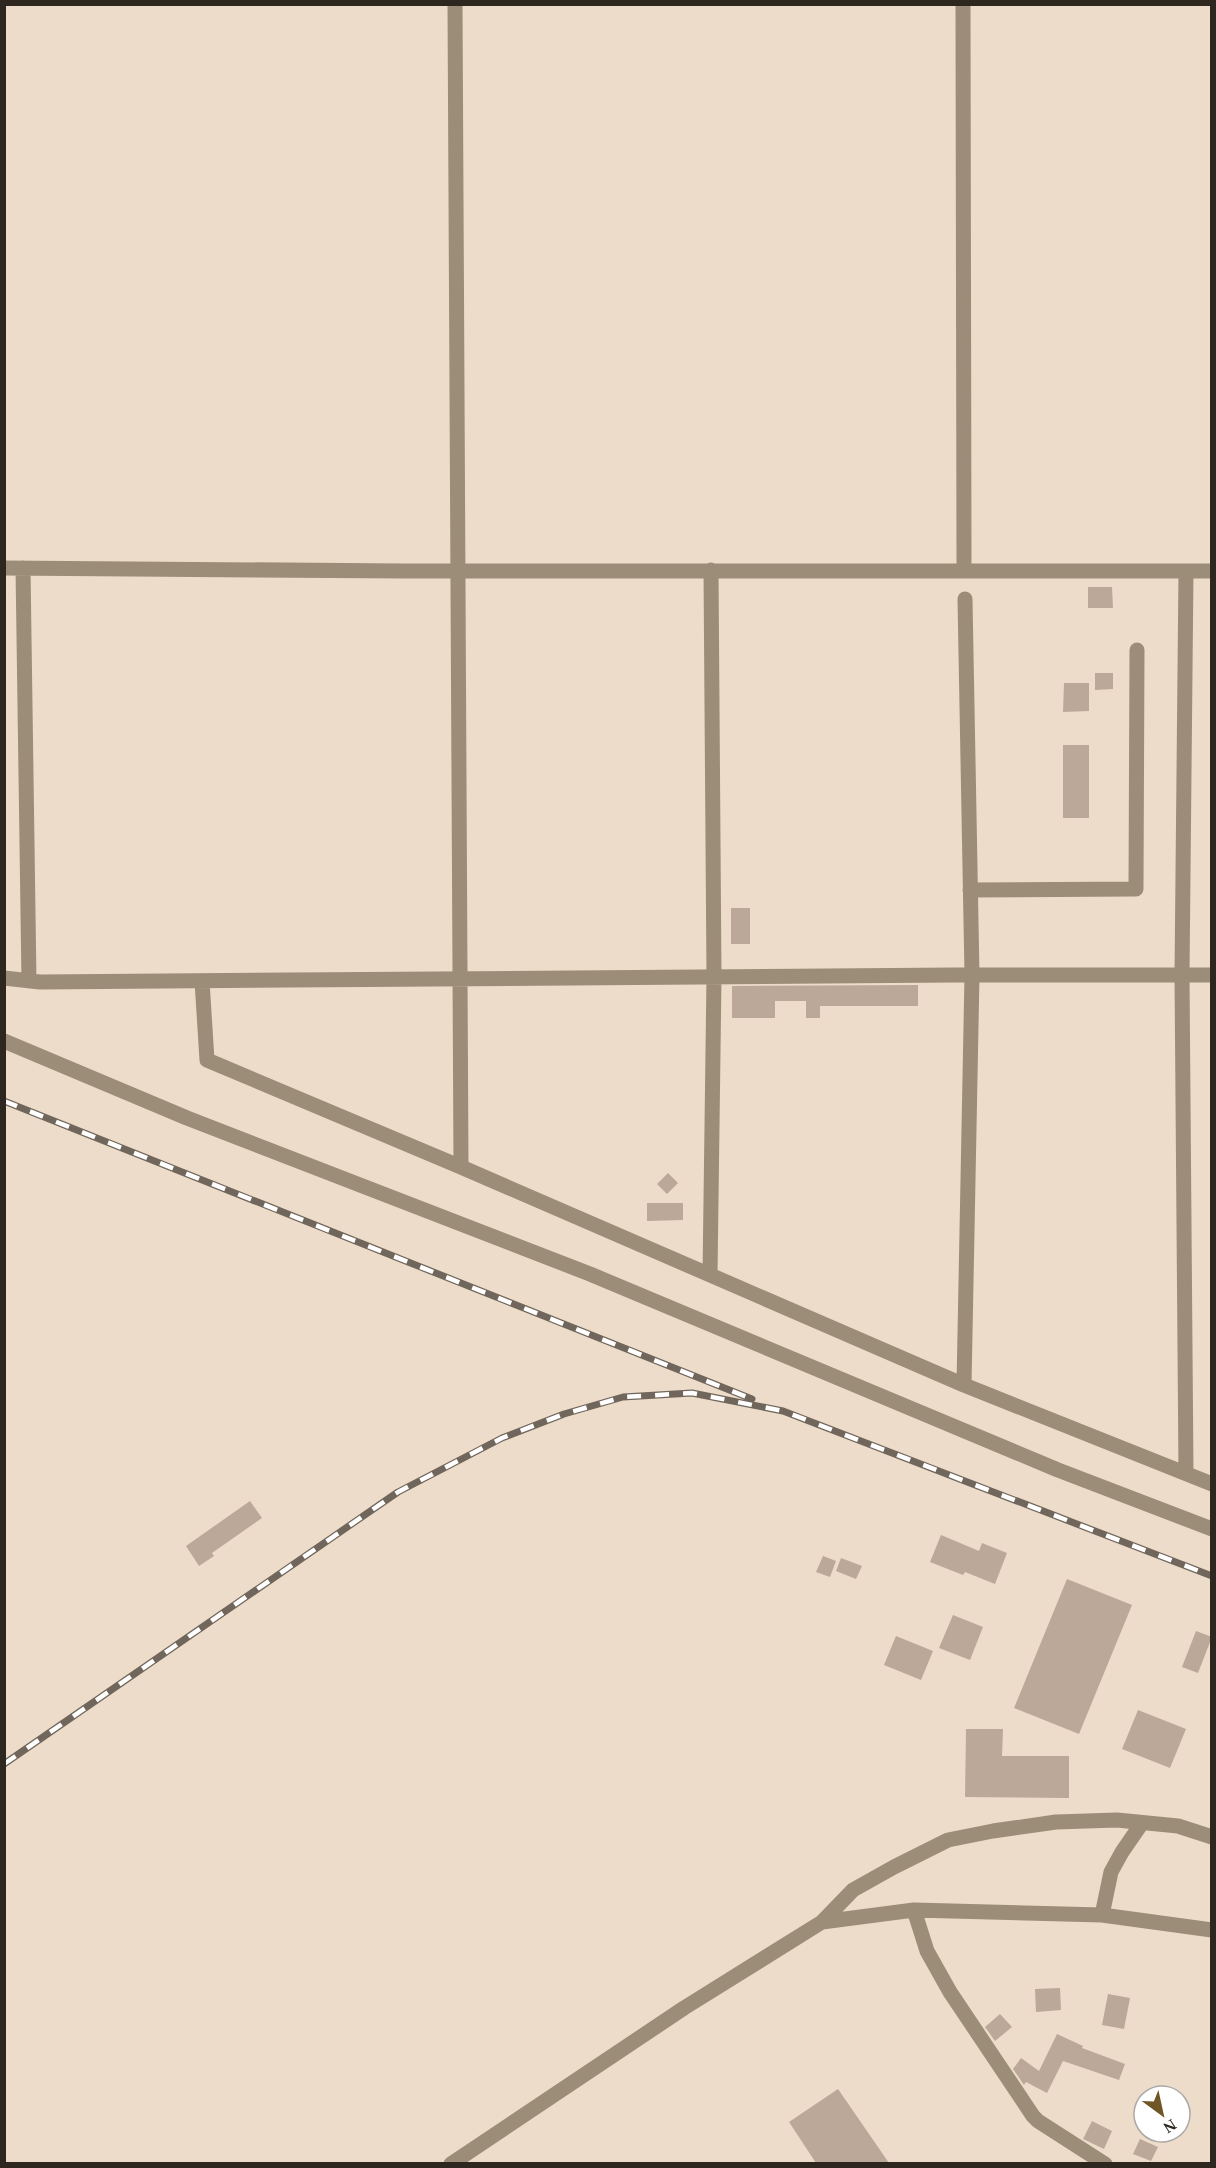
<svg xmlns="http://www.w3.org/2000/svg" width="1216" height="2168" font-family="Georgia,serif">
	<style>
		.building { fill: #bba899 }
		.lines { fill: none; stroke-linecap: round; stroke-linejoin: round }
		.minor { stroke: #9c8d78; stroke-width: 15 }
		.rail-casing { stroke: #70665b; stroke-width: 7 }
		.rail { stroke: #fff; stroke-width: 4.5; stroke-dasharray: 14; stroke-linecap: butt }
	</style>
	<rect width="100%" height="100%" fill="#eddcc9"/>
	<path class="building" d="M1088 587H1112L1113 608H1088Z
		M1095 673H1113V689L1095 690Z
		M1064 683H1089V711L1063 712Z
		M1063 745H1089V818H1063Z
		M731 908H750V944H731Z
		M918 985V1006H820V1018H806V1001H775V1018H732V986Z
		M668 1173 678 1183 667 1194 657 1184Z
		M647 1203H683V1220L647 1221Z
		M250 1501 262 1518 212 1553 214 1556 199 1566 186 1546Z
		M941 1535 979 1551 982 1543 1007 1553 995 1584 965 1572 963 1575 930 1562Z
		M823 1556 836 1561 830 1577 816 1572Z
		M841 1558 862 1566 856 1579 836 1571Z
		M1067 1579 1132 1605 1079 1734 1014 1708Z
		M953 1615 983 1627 970 1660 939 1648Z
		M1196 1631 1212 1637 1198 1673 1182 1667Z
		M896 1636 933 1651 921 1680 884 1665Z
		M1138 1710 1186 1729 1170 1768 1122 1749Z
		M966 1729H1003L1002 1756H1069V1798L965 1797Z
		M1060 1988 1061 2010 1036 2012 1035 1989Z
		M1108 1994 1130 1998 1124 2029 1102 2025Z
		M1000 2014 1012 2027 995 2041 985 2027Z
		M1057 2034 1083 2046 1082 2048 1125 2064 1119 2080 1063 2061 1047 2093 1026 2082 1024 2085 1013 2069 1021 2058 1039 2071Z
		M838 2089 889 2163H816L789 2122Z
		M1092 2121 1112 2131 1104 2149 1083 2139Z
		M1140 2139 1158 2147 1151 2161 1133 2154Z"/>
	<g class="lines">
		<path class="minor" d="M455 4 461 1167 964 1385 1212 1484
			M963 4 964 571
			M4 568 404 571H1212
			M23 568 29 981
			M970 890 1136 889 1137 650
			M4 978 40 982 955 975H1212
			M202 981 207 1060 461 1167
			M4 1041 187 1118 590 1274 1058 1470 1212 1529
			M710 1275 714 977 711 570
			M964 1385 972 975 965 599
			M1186 1473 1182 975 1186 571
			M914 1910 927 1951 950 1992 1033 2116 1038 2121 1105 2164
			M1102 1915 1111 1872 1122 1852 1142 1823
			M822 1922 914 1910 1102 1915 1212 1930
			M451 2164 684 2008 822 1922 853 1890 894 1867 948 1840 993 1831 1056 1822 1117 1820 1178 1826 1212 1837"/>
		<defs>
			<path id="rail" d="M4 1101 752 1399
				M4 1764 398 1492 502 1438 564 1414 623 1397 692 1393 783 1411 1212 1576"/>
		</defs>
		<use href="#rail" class="rail-casing"/>
		<use href="#rail" class="rail"/>
	</g>
	<rect width="1216" height="2168" fill="none" stroke="#2d2720" stroke-width="12"/>
	<g transform="translate(1162 2114) rotate(147)"><circle r="28" fill="#ffffff" stroke="#aba9a6" stroke-width="1.5"/>
	<path d="M0-4.5L10 22L0 15L-10 22Z" fill="#705627"/>
	<text y="-9" font-size="16" font-weight="bold" text-anchor="middle" fill="#2d2720">N</text>
	</g>
</svg>
